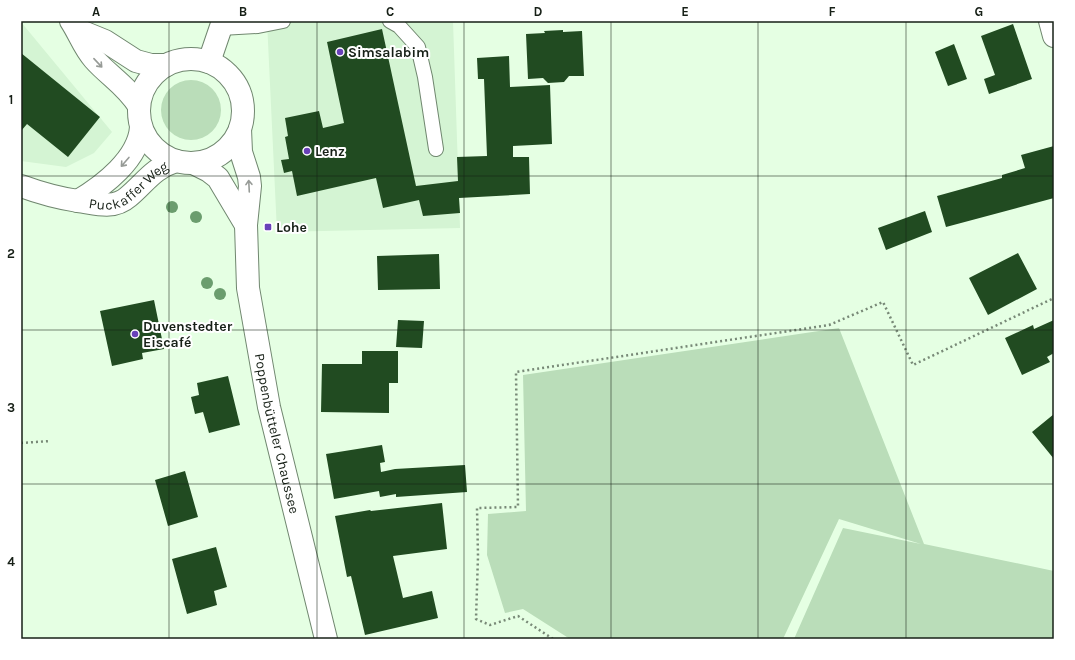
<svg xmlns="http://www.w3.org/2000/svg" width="1075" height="660" font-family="Karla,sans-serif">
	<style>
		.built { fill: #d4f4d3 }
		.green { fill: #baddb9 }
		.building { fill: #214b21 }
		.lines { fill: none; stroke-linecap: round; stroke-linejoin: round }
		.lane-casing { stroke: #70876f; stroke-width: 16 }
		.street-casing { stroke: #70876f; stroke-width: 24 }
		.secondary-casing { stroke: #70876f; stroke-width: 24 }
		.path { stroke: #788977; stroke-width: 2.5; stroke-dasharray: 2 3; stroke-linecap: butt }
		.lane { stroke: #fff; stroke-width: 14 }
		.street { stroke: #fff; stroke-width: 22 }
		.secondary { stroke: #fff; stroke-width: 22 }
		.tree { fill: #6b9d6e }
		.oneway { stroke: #979b97 }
		.grid { fill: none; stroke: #172017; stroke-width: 1; stroke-opacity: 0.55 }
		.poi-dot { fill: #6941b9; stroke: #fff; stroke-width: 1.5 }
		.labels { text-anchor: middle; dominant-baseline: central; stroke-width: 4; stroke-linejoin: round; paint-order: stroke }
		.poi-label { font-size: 14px; font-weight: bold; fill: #172017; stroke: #fff; text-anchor: start }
		.street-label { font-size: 14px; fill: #172017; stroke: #fff }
		.neatline { fill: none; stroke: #172017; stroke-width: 1.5 }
		.grid-label { font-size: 13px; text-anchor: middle; font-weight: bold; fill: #172017 }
	</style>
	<rect width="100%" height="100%" fill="#e5ffe3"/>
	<path class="built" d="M267 21H453L460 228 277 232Z
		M21 22 112 132 94 153 66 167 21 161Z"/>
	<path class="green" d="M161 110a30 30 0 1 1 60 0a30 30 0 1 1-60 0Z
		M839 328 924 544 1054 571V639H794L843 528 921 544 839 519 783 639H570L523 609 505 613 487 555 488 514 526 511 523 375Z"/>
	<path class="building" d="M1013 24 1032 79 989 94 984 79 995 75 981 36Z
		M382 29 416 186 458 181 457 157 487 156 484 79H478L477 58 509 56 510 87 550 85 552 144 513 146V157H529L530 194 459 198 460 213 423 216 419 200 383 208 376 178 297 196 292 171 284 173 281 160 289 159 285 137 288 136 285 118 319 111 323 128 344 123 327 42Z
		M563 30V32L582 31 584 76H569L564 82 548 83 543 78 528 79 526 34 545 33 544 31Z
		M954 44 967 79 948 86 935 52Z
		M21 53 100 117 68 157 27 124 21 131Z
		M1054 146V198L946 227 937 196 1002 178V175L1025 168 1021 155Z
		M925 211 932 232 886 250 878 228Z
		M1018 253 1037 289 988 315 969 278Z
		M439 254 440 289 378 290 377 256Z
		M154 300 164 349 142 353 143 359 112 366 100 311Z
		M398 320 424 321 422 348 396 347Z
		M1054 320V353L1047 357 1050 362 1022 375 1005 338 1033 325 1034 329Z
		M362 351H398V383H389V413L321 412 322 364H362Z
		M228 376 240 425 209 433 203 412 195 414 191 397 199 395 197 383Z
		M1054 414V459L1032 432Z
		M382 445 385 462 380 463 381 472 395 469 465 465 467 492 396 497V494L380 497 379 491 334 499 326 454Z
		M185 471 198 517 168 526 155 480Z
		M442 503 447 549 393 556 403 598 432 591 438 618 365 635 351 576 347 577 335 516 370 510 371 511Z
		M216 547 227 587 214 591 217 605 187 614 172 559Z"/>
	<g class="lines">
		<defs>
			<path id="lane" d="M390 21 399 26 418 47 425 77 436 149
				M221 28 258 26 283 21"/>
			<path id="street" d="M1050 21 1054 36"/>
			<g id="secondary">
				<path d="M71 21C79 33 84 48 94 59 109 76 126 85 139 106"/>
				<path d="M78 30 105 41 136 61 151 65H166"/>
				<circle cx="191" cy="111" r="52"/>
				<path d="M209 62 223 21"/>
				<path id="s1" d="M240 129 241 152 249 177 250 186 246 225 248 288 269 407 326 639"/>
				<path d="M193 163 209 171 218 178 246 225"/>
				<path id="s2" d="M21 186C40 193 58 198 78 201 95 203 113 210 128 197 145 183 153 168 176 161"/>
				<path d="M78 201C103 186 139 159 141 127"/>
			</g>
		</defs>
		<use href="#lane" class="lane-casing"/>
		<use href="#street" class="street-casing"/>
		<use href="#secondary" class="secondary-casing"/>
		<path class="path" d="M21 443 50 441
			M553 639 518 616 490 625 476 619 478 556 477 508 518 507 516 372 829 325 883 302 913 365 1054 298"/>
		<use href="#lane" class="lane"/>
		<use href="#street" class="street"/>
		<use href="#secondary" class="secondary"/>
	</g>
	<g class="tree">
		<circle cx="172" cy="207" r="6"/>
		<circle cx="196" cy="217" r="6"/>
		<circle cx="207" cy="283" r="6"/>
		<circle cx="220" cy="294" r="6"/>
	</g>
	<defs><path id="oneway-shaft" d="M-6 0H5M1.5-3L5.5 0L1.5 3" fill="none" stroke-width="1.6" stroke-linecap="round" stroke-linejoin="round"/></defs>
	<g class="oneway">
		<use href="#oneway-shaft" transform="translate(98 63) rotate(47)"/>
		<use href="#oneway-shaft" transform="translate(125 162) rotate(131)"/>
		<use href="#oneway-shaft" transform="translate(249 186) rotate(-93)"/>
	</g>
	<path class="grid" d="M169 21V639M317 21V639M464 21V639M611 21V639M758 21V639M906 21V639M21 176H1054M21 330H1054M21 484H1054"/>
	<g class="poi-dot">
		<circle cx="340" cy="52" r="4"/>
		<circle cx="307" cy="151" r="4"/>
		<rect x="264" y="223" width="8" height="8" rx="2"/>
		<circle cx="135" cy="334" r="4"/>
	</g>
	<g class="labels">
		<g class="poi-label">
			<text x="348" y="52">Simsalabim</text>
			<text x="315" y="151">Lenz</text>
			<text x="276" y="227">Lohe</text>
			<text x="143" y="326">Duvenstedter<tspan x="143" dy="16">Eiscafé</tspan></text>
		</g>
		<g class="street-label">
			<text stroke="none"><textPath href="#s2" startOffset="116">Puckaffer Weg</textPath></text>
			<text stroke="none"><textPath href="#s1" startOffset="309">Poppenbütteler Chaussee</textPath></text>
		</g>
	</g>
	<rect width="1075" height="660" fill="none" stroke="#ffffff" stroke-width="44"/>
	<rect x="22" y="22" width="1031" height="616" class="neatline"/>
	<g class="grid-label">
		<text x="96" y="16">A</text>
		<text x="243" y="16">B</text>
		<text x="390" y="16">C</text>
		<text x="538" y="16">D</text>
		<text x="685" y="16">E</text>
		<text x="832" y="16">F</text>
		<text x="979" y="16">G</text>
		<text x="11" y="104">1</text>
		<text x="11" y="258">2</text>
		<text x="11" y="412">3</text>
		<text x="11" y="566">4</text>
	</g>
</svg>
